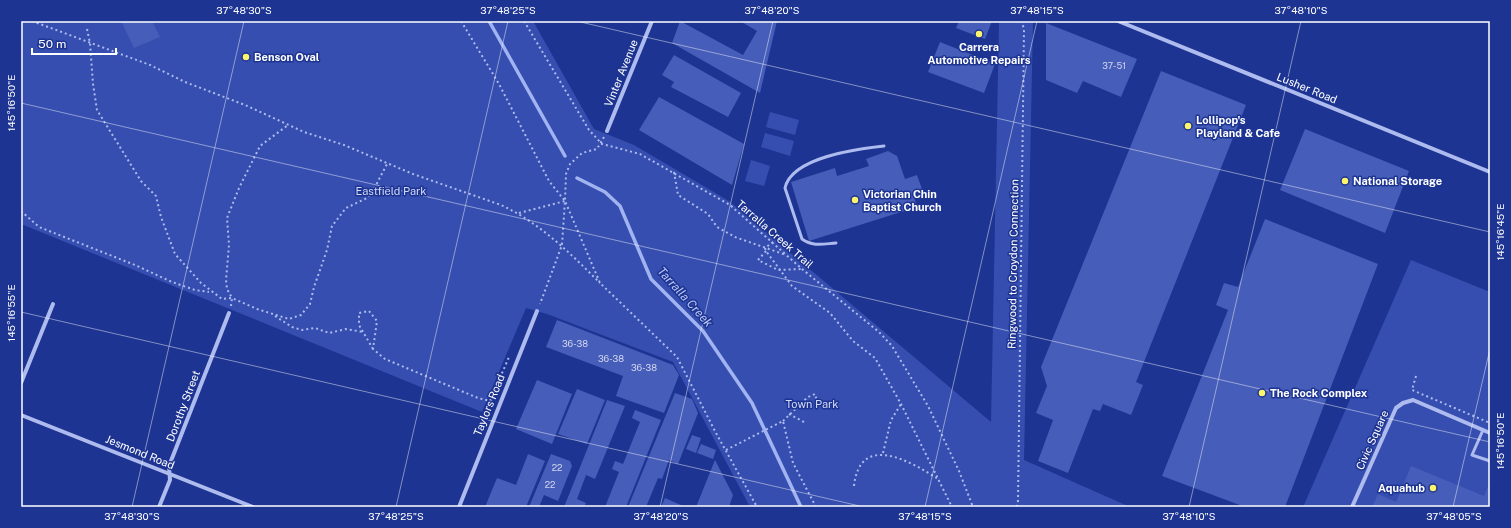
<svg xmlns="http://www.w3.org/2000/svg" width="1511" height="528" font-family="'Public Sans',sans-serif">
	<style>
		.green { fill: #354eb0 }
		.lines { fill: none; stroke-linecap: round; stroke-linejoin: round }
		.stream { stroke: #a1b3f0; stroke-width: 3.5 }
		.building { fill: #465db9 }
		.path { stroke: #aebbee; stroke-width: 2; stroke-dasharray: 2 3; stroke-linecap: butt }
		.service { stroke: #aebbee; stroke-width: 3 }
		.minor { stroke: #aebbee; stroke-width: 4 }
		.ticks { fill: none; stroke: #fff; stroke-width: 1; stroke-opacity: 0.45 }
		.poi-dot { fill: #fdf66d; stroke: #1d3492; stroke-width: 1.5 }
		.labels { text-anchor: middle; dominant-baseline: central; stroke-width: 3; stroke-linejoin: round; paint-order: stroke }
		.number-label { font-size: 9px; fill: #d1d6ee }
		.poi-label { font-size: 11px; font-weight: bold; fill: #fff; stroke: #1d3492; text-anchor: start }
		.street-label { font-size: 11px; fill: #fff; stroke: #1d3492 }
		.park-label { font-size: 11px; fill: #d4dcfa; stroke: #1d3492 }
		.water-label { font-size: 12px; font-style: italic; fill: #bac7f5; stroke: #1d3492 }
		.neatline { fill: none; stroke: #fff; stroke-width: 1.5 }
		.ticks-label { font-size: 10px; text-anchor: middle; fill: #fff }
	</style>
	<rect width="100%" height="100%" fill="#1d3492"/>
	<path class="green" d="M21 21H533L594 129 634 145 729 201 991 422 999 21H1033L1024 460 1130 507H750L673 362 547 314 526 308 482 412 21 224Z
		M770 112 799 120 795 135 766 127Z
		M765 133 794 141 790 156 761 147Z
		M751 160 770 166 764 186 745 181Z
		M1411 260 1490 292V507H1303Z"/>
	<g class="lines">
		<path class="stream" d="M489 21 565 156
			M577 178 605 192 620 206 651 279 703 331 752 403 801 507"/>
	</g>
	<path class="building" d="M121 21H152L160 37 134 48Z
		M680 21 743 55 757 31 740 21H777L760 93 672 43Z
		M959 21H992L985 39 956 28Z
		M1046 23 1137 59 1121 97 1083 81 1077 93 1046 80Z
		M940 42 995 64 984 93 928 72Z
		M674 55 741 93 728 117 671 87 674 82 662 75Z
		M1161 71 1246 105 1136 382 1143 385 1131 415 1103 404 1100 411 1093 409 1068 473 1038 461 1053 420 1036 413 1047 386 1041 367Z
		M659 97 744 144 732 185 639 130Z
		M1305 129 1409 171 1385 233 1280 190Z
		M888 151 897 156 905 179 917 175 922 189 913 193 917 207 809 241 791 182 835 168 837 176 869 166 866 159Z
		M1265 219 1378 264 1285 507H1245L1162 476 1228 310 1216 305 1224 283 1238 287Z
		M557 320 673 365 679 375 664 413 616 396 623 376 546 347Z
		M537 380 572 394 552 444 516 429Z
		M577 389 605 400 587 444 558 434Z
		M675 393 692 399 698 413 678 464 669 460 662 479 658 478 646 507H628Z
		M607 400 625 406 595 479 586 475 577 499 586 503 584 507H564Z
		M635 410 661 420 626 507H605L619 472 612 469 615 461 623 464 640 422 632 418Z
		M692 435 701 438 696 453 686 449Z
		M701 444 716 450 713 459 697 453Z
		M528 454 545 461 526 507H485L497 478 516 485Z
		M551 454 570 461 572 466 558 501 544 495 539 507H529Z
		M715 460 733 495 729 507H696Z
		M1411 466 1484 496 1490 482V507H1372L1378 494 1396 502Z
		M665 498 683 506 682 507H661Z"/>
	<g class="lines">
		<path class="path" d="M32 21 150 65 185 82 245 105 304 132 344 145 413 174 501 205C540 223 570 253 600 283
			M461 21 499 84 549 181 565 201 562 245 540 304
			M524 21 589 130 602 144 640 154 730 205 802 269 879 332 892 346 928 406 959 471 973 507
			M87 29 90 43 93 84 97 110 141 181 156 196 161 217 175 254 201 283 222 299 232 298 257 309 289 319 301 315 310 304 314 287 327 250 332 226 346 208 367 198 375 187 387 164
			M604 137 597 149 582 153 570 164 566 174 565 201 600 283 677 357 716 433 757 507
			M674 172 678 195 708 214 717 227 735 237 786 255
			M21 211 39 227 135 265 172 282 195 290 209 292
			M519 213 565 201
			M773 242 765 248 766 251 792 286 830 313 853 341 875 358 901 404 952 507
			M766 251 758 260 778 270 802 269
			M231 306 232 298 227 289 226 280 229 245 227 218 239 188 260 146 288 125
			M275 316 292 327 302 330 315 328 329 333 346 329 363 332
			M373 349 359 325V313L369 311 377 321 373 349 385 359 478 398 494 402
			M1416 376 1412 390 1490 423
			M490 401 509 357
			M789 414 804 422
			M783 421 808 397 815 394 818 405
			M726 450 783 421 793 463 816 507
			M883 453 891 420 901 404
			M854 486C860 432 910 461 938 479
			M1017 507 1018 501 1024 30 1022 21"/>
		<path class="service" d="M836 243C823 244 813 247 802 239L785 188C792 157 857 149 884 146
			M1483 430 1472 455 1490 461"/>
		<path class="minor" d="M1118 21 1490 172
			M607 131 652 21
			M21 383 53 304
			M21 415 253 507
			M159 507 170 480 169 466 229 313
			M459 507 537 311
			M1352 507 1396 408 1403 403 1413 400 1490 433"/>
	</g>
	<path class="ticks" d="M576 21 1490 232M1485 21 1490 22M21 103 1490 442M21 312 864 507M132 507 244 21M396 507 508 21M660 507 773 21M925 507 1037 21M1189 507 1301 21M1453 507 1490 349"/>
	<g class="poi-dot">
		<circle cx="979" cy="34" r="4"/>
		<circle cx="246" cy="57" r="4"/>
		<circle cx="1188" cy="126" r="4"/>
		<circle cx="1345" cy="181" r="4"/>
		<circle cx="855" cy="200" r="4"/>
		<circle cx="1262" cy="393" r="4"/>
		<circle cx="1433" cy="488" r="4"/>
	</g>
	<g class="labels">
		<g class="number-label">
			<text x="1114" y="65">37-51</text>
			<text x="575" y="343">36-38</text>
			<text x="611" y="358">36-38</text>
			<text x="644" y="367">36-38</text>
			<text x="557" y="467">22</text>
			<text x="550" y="484">22</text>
		</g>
		<g class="poi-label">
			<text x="979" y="47" text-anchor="middle">Carrera<tspan x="979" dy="13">Automotive Repairs</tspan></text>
			<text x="254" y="57">Benson Oval</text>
			<text x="1196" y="120">Lollipop's<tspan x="1196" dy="13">Playland &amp; Cafe</tspan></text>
			<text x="1353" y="181">National Storage</text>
			<text x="863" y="194">Victorian Chin<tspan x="863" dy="13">Baptist Church</tspan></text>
			<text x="1270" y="393">The Rock Complex</text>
			<text x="1425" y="488" text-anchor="end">Aquahub</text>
		</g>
		<g class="street-label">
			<text transform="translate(621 73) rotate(-68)">Vinter Avenue</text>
			<text transform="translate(1307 88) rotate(22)">Lusher Road</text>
			<text transform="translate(775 234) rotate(41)">Tarralla Creek Trail</text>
			<text transform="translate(1013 264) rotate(-89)">Ringwood to Croydon Connection</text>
			<text transform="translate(489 405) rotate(-68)">Taylors Road</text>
			<text transform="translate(183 406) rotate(-69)">Dorothy Street</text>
			<text transform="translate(1372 440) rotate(-66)">Civic Square</text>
			<text transform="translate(140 452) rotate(22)">Jesmond Road</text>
		</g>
		<g class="park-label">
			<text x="391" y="191">Eastfield Park</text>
			<text x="812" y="404">Town Park</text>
		</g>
		<g class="water-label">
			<text transform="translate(685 297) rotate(48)">Tarralla Creek</text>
		</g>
	</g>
	<rect width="1511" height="528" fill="none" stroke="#1d3492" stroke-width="44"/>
	<path d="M32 48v6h84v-6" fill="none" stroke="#ffffff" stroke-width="2"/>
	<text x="38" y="48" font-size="12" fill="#ffffff" stroke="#1d3492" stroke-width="3" paint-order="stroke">50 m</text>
	<rect x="22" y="22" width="1467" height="484" class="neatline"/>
	<g class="ticks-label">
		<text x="244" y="14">37°48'30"S</text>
		<text x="508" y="14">37°48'25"S</text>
		<text x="772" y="14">37°48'20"S</text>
		<text x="1037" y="14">37°48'15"S</text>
		<text x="1301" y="14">37°48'10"S</text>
		<text transform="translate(11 103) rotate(-90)" y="4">145°16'50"E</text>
		<text transform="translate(1500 232) rotate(-90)" y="4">145°16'45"E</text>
		<text transform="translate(11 313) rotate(-90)" y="4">145°16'55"E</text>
		<text transform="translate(1500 441) rotate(-90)" y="4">145°16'50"E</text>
		<text x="132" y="520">37°48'30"S</text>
		<text x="396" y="520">37°48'25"S</text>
		<text x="661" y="520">37°48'20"S</text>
		<text x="925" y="520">37°48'15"S</text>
		<text x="1189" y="520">37°48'10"S</text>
		<text x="1454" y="520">37°48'05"S</text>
	</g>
</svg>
